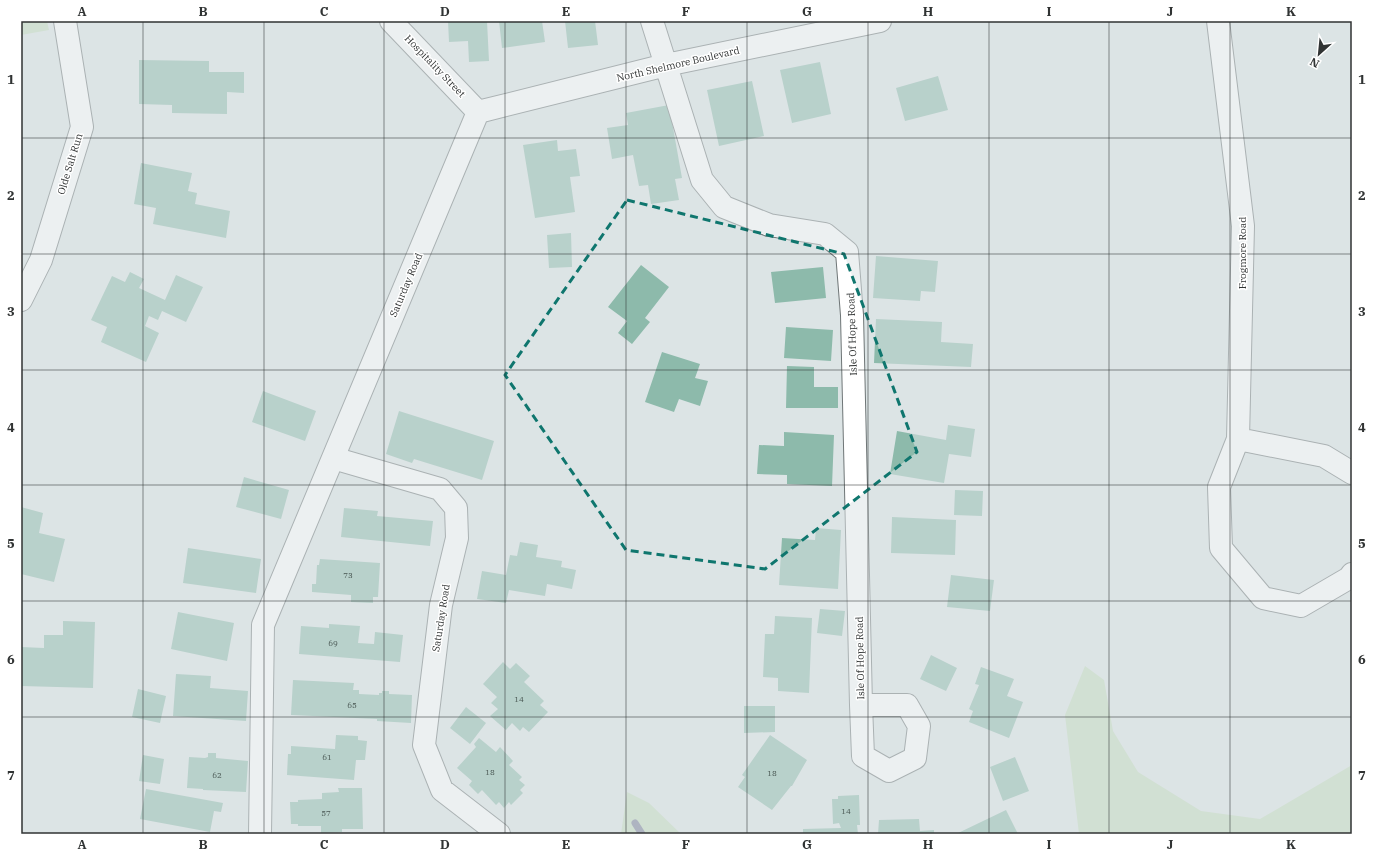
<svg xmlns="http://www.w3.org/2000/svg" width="1373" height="855" font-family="'IBM Plex Serif',serif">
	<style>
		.green { fill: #c4dbbc }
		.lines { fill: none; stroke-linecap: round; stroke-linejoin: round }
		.stream { stroke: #757a94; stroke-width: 7 }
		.building { fill: #8dbaab }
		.minor-casing { stroke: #6f7677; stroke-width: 24 }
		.minor { stroke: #fff; stroke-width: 22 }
		.marked { fill: none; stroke: #0f766e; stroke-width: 3; stroke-dasharray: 8 5; stroke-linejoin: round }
		.grid { fill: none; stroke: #303333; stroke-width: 1; stroke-opacity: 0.55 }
		.labels { text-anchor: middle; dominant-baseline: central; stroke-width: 3; stroke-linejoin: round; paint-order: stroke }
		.number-label { font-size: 8px; fill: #475551 }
		.street-label { font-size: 10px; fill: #303333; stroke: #fff }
		.neatline { fill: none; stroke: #303333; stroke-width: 1.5 }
		.grid-label { font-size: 13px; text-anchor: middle; font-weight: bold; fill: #303333 }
	</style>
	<rect width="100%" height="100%" fill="#dce4e5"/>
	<path class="green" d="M21 21H47L49 30 21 35Z
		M1085 666 1104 680 1113 731 1138 772 1201 811 1260 819 1352 765V834H1079L1065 715Z
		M627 792 649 803 681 834H621Z"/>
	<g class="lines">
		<path class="stream" d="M635 823 642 834"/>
	</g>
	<path class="building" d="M448 21H487L489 61 469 62 468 41 449 42Z
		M499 21H542L545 42 502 48Z
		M565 21H595L598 45 568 48Z
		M139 60 209 61V72H244V93L227 92V114L172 113V105L139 104Z
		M820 62 831 114 792 123 780 70Z
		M938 76 948 110 905 121 896 88Z
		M752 81 764 136 719 146 707 90Z
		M669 105 682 178 675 179 679 200 651 204 648 185 639 186 633 155 612 159 607 128 628 125 626 113Z
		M557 140 558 151 576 149 580 176 570 177 575 212 535 218 523 145Z
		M141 163 192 173 188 191 197 193 195 204 230 211 226 238 153 224 156 208 134 204Z
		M571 233 572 267 549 268 547 235Z
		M876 256 938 261 935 292 921 291 920 301 873 298Z
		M641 265 669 287 645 318 650 322 632 344 618 333 627 321 608 307Z
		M823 267 826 298 775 303 771 272Z
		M130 272 144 279 139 288 165 300 176 275 203 287 186 322 162 311 158 320 149 316 145 326 159 333 146 362 101 342 107 327 91 320 112 276 125 282Z
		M876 319 942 322 941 342 973 344 971 367 874 363Z
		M786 327 833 330 831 361 784 358Z
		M662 352 700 364 695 378 708 381 700 406 679 399 674 412 645 402Z
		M787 366 814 367V387H838V408H786Z
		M263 391 316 411 305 441 252 422Z
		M399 411 494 441 482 480 414 459 412 463 386 454Z
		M948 425 975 429 971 457 949 454 944 483 890 474 897 431 946 440Z
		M784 432 834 435 832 486 787 484V475L757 474 759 445 784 446Z
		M244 477 289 490 281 519 236 507Z
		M955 490 983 491 982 516 954 515Z
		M21 507 43 513 39 533 65 539 54 582 21 574Z
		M344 508 378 511 377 516 433 521 430 546 341 537Z
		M892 517 956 520 955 555 891 553Z
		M816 528 841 530 838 589 779 585 782 538 815 540Z
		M520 542 538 545 536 557 562 561 561 567 576 570 572 589 547 584 545 596 509 590 506 603 477 599 482 571 506 575 510 555 517 556Z
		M188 548 261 559 256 593 183 583Z
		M320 559 380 563 378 597H373V603L351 602V595L312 592V584H316L317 565H319Z
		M951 575 994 580 990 611 947 607Z
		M820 609 845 611 842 636 817 633Z
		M178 612 234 623 227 661 171 649Z
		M775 616 812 618 809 693 778 691V678L763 677 765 634H774Z
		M63 621 95 622 93 688 21 686V647L44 648V635H63Z
		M329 624 360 626 358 643 374 644 375 632 403 635 400 662 299 654 301 626 329 628Z
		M931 655 957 668 946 691 920 679Z
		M503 662 510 669 516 663 530 676 524 682 544 701 540 705 548 712 529 732 523 727 520 731 512 723 506 730 490 716 498 709 491 703 497 697 483 684Z
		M981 667 1014 679 1007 696 1023 702 1009 738 969 722 973 711 969 709 979 685 975 684Z
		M176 674 211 676 210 688 248 691 246 721 173 716Z
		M293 680 354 683 353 690H359V694L379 695V693H382V691H389V694L412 695 411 723 377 721V719L291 715Z
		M138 689 166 696 160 723 132 717Z
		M744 706H775V732L744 733Z
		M466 707 486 723 470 744 450 728Z
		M336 735 358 736V740L367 741 365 760H356L354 780 287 775 288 754H291V746L335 749Z
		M770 735 807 760 792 786H791L772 810 738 787 745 777 742 775Z
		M479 738 496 752 500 747 513 761 509 765 522 777 519 780 525 785 520 790 523 793 511 805 509 802 504 808 499 802 496 805 482 790 478 794 469 785 472 781 457 768 476 747 474 744Z
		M208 753H216V758L248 761 246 792 203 790V789L187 788 189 757 205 758 208 757Z
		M143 755 164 759 160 784 139 781Z
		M1015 757 1029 791 1003 801 990 767Z
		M338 788H362L363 829H342V832L321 833V826H298V824H291L290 802H298V800L322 799V793L339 792Z
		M146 789 223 803 221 812 214 811 210 832 140 819Z
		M859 795 860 825H857L858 834H803V829L841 828 839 823 833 824 832 799H838V796Z
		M1006 810 1018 834H956Z
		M919 819 920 831 934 830V834H878L879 820Z"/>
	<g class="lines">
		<defs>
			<path id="minor" d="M391 21 478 112
				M652 21 702 180 724 207 769 225 825 234 847 252 852 315 861 705 863 756 889 771 915 758 919 726 907 705H861
				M1218 21 1243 226 1238 439 1219 487 1221 548 1263 598 1301 606 1349 578 1352 574
				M478 112 666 65 880 21
				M21 300 41 260 82 127 65 21
				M1238 439 1324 456 1352 473
				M333 458 440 489 456 508 457 538 441 605 424 745 442 790 499 834
				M260 834 263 625 478 112"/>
		</defs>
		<use href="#minor" class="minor-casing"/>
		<use href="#minor" class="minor"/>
	</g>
	<path d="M0 0H1373V855H0ZM627 200 844 254 917 452 765 569 626 550 505 375Z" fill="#dce4e5" fill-opacity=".55" fill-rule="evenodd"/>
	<path class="marked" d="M627 200 844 254 917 452 765 569 626 550 505 375Z"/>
	<path class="grid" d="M143 21V834M264 21V834M384 21V834M505 21V834M626 21V834M747 21V834M868 21V834M989 21V834M1109 21V834M1230 21V834M21 138H1352M21 254H1352M21 370H1352M21 485H1352M21 601H1352M21 717H1352"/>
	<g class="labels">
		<g class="number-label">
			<text x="348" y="575">73</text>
			<text x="333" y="643">69</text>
			<text x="519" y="699">14</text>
			<text x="352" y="705">65</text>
			<text x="327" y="757">61</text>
			<text x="490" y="772">18</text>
			<text x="772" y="773">18</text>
			<text x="217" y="775">62</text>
			<text x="846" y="811">14</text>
			<text x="326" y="813">57</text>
		</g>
		<g class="street-label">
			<text transform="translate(678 64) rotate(-13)">North Shelmore Boulevard</text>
			<text transform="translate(435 66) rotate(46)">Hospitality Street</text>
			<text transform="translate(70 164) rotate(-73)">Olde Salt Run</text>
			<text transform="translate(1242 253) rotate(-90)">Frogmore Road</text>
			<text transform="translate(406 285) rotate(-67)">Saturday Road</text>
			<text transform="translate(852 334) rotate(-92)">Isle Of Hope Road</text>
			<text transform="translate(441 618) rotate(-81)">Saturday Road</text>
			<text transform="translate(860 658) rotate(-91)">Isle Of Hope Road</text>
		</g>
	</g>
	<rect width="1373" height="855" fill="none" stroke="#ffffff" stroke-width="44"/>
	<g transform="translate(1319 54) rotate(207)" stroke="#ffffff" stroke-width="3" paint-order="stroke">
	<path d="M0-3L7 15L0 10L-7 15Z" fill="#303333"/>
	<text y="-6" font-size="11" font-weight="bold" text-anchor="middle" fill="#303333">N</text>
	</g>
	<rect x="22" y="22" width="1329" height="811" class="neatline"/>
	<g class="grid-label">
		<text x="82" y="16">A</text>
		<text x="203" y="16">B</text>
		<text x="324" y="16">C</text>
		<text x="445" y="16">D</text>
		<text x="566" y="16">E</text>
		<text x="686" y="16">F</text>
		<text x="807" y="16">G</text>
		<text x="928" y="16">H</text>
		<text x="1049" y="16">I</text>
		<text x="1170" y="16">J</text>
		<text x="1291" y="16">K</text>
		<text x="11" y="84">1</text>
		<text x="1362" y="84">1</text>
		<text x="11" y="200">2</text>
		<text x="1362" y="200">2</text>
		<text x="11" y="316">3</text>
		<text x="1362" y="316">3</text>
		<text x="11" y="432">4</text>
		<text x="1362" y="432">4</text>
		<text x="11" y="548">5</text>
		<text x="1362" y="548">5</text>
		<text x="11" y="664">6</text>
		<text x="1362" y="664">6</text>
		<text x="11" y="780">7</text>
		<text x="1362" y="780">7</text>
		<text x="82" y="849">A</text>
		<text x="203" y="849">B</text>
		<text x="324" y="849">C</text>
		<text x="445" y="849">D</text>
		<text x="566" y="849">E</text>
		<text x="686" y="849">F</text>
		<text x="807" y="849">G</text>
		<text x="928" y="849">H</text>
		<text x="1049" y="849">I</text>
		<text x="1170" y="849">J</text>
		<text x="1291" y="849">K</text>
	</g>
</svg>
